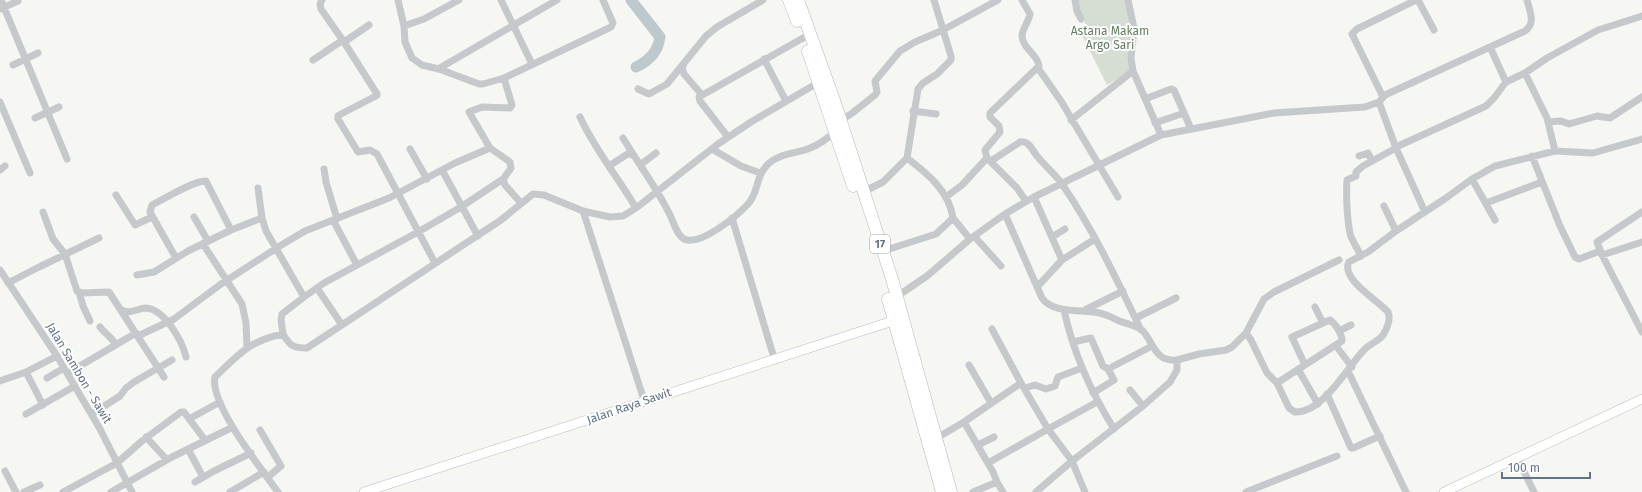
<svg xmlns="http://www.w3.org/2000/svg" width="1642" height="492" font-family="'Fira Sans',sans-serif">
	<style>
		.green { fill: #d6ded3 }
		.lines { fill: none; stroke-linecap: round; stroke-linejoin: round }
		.river { stroke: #bec9ce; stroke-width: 11 }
		.secondary-casing { stroke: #b7bcc1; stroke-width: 10 }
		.highway-casing { stroke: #b7babe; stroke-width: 13 }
		.street { stroke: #c5c9cc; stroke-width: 7 }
		.secondary { stroke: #fff; stroke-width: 9 }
		.highway { stroke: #fff; stroke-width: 12 }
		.labels { text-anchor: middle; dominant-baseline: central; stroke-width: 4; stroke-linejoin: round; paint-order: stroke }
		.shield { fill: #fff; stroke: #929daa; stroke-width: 1 }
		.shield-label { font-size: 11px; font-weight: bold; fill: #637385 }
		.park-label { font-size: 12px; fill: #657c62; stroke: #fff }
		.street-label { font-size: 12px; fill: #637385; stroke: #fff }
	</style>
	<rect width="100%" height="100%" fill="#f6f6f2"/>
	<path class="green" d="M1076 0H1127L1130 18 1131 71 1107 85 1082 35 1089 30 1077 10Z"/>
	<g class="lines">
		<path class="river" d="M631 0 660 37C658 52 649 61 636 67"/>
		<defs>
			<path id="secondary" d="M364 492 899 319
				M1444 492 1642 399"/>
			<path id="highway" d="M789 0 797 21
				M798 0 835 103 892 279 951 492
				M808 51 853 186
				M888 299 942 492"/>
		</defs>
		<use href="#secondary" class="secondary-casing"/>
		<use href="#highway" class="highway-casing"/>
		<path class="street" d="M1 0 67 159
			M322 0 320 4 321 9 344 42 377 94V95L374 97 341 114 338 116V119L358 152 370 150 377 154 435 263
			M398 0 404 26 405 42 412 58 422 65 439 69 479 84H483L504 78 611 27 613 23 603 0
			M501 0 532 64
			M1022 0 1030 14C1029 21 1023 28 1022 35 1022 49 1038 54 1039 66L990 113V117L999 126 1000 132 985 150 987 158 1017 188 1026 201
			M1075 0 1077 11 1081 19
			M1128 0 1134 28 1131 58 1133 71 1161 135
			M1418 0 1434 30
			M0 9 18 1
			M404 26 424 19 459 0
			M344 42 369 25
			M1490 47 1506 82
			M764 59 786 101
			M313 60 343 40
			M684 64 682 67 684 74 702 95
			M13 65 38 53
			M1038 68 1061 101 1118 197
			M438 69 557 0
			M1525 73 1547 118 1555 151
			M504 78 512 105 510 108 482 107 469 112 490 148 510 162 511 168C508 174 501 177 505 185L521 203
			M638 89 649 94 667 84 706 36 717 27 763 0
			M1383 97 1352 34 1357 29 1416 0
			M1145 99 1171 89 1174 90 1191 129
			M0 102 30 173
			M1379 102 1396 148 1425 212
			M913 111 936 114
			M580 117C595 150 618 177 636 208
			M35 118 59 107
			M841 120 851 114 875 95 877 92 875 81 900 51 915 42 943 30 998 0
			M1071 120 1133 71
			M1548 122 1561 121 1569 124 1597 116 1610 118 1642 97
			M1155 123 1184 113
			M728 137 700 101 699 97 803 38
			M623 138C638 163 656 187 669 213 673 220 676 234 684 239 700 247 738 215 748 204 759 192 755 177 768 164 780 153 796 154 810 148 819 145 828 138 836 131
			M1396 147 1486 106 1494 98 1506 82 1525 73 1547 58 1598 30 1642 16
			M410 149 427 179
			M712 149 741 166 760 173
			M1359 156 1368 153 1372 161
			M1532 156 1560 226 1575 257 1579 259 1600 251
			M991 161 1020 142C1029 140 1032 150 1037 156 1045 166 1055 174 1062 184 1093 229 1117 280 1141 330
			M640 165 656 153
			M609 166 629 153 634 156
			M324 169 326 182 337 219
			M0 170 5 166
			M442 170 478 236
			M1472 179 1495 220
			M258 188 262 218 266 231 304 297
			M863 192 883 182 907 158 918 89 923 83 937 74 951 60V56L934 0
			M116 195 135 225 152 217
			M946 197 962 185 987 158
			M1034 197 1062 260
			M1486 203 1542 182
			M1384 206 1396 231
			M583 211 644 400
			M43 212 53 239 65 254 77 291 81 293 109 292 164 377
			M1642 212 1597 242 1602 255 1642 332
			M1005 214 1042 298C1053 314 1081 309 1099 313 1106 314 1113 318 1119 321 1126 323 1137 326 1142 330 1154 342 1154 362 1177 360
			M194 217 208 241
			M732 218 774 358
			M953 218 970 239
			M333 220 357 265
			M974 236 1001 266
			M1052 237 1065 229
			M203 244 242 304 246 323 247 347
			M883 251 936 234 953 218C949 191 928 174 907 158
			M1602 255 1642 242
			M1361 256C1358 250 1354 243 1351 237 1347 223 1346 195 1347 180L1356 176V172L1363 166 1396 148
			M176 258 150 212 152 205C164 199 195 180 206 181L231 230
			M0 270 57 356 100 429 132 492
			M137 275 154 272 188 251 231 230 262 218
			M8 283 39 267 99 238
			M1037 287 1062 260 1095 239
			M317 288 342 325
			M79 292 83 306 90 321
			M896 297 927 276 970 239 1005 214 1034 197 1161 135 1274 113 1365 107 1379 102 1385 95 1525 31C1536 23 1530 12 1527 0
			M122 310C131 315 137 308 146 308 164 309 182 340 186 357
			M1064 310C1073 352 1091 392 1114 429
			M1085 310 1123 291
			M1136 318 1176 298
			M100 327C105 334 111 336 116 345
			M992 329 1021 383
			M1339 331 1351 325
			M1246 333 1251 340 1267 373 1277 383 1289 408 1295 412C1324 413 1347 366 1366 348 1371 343 1379 341 1383 335 1387 329 1391 319 1388 312 1379 301 1340 279 1349 262L1368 252 1396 231 1446 198 1472 179 1495 166 1555 151 1593 153 1642 139
			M283 334 281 320 282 314 304 297 324 283 418 232 461 207 503 179
			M138 336 174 319 221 284 283 244 305 231 389 198 455 163 490 148
			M1073 342 1091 338 1103 366 1108 369 1152 346
			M1336 346 1352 367
			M969 365 991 403
			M1305 365 1292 337 1323 323
			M1298 369 1318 404
			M1348 371 1406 492
			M26 372 43 405
			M68 373 136 333
			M47 378 64 368
			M0 381 26 372 57 356
			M1277 383 1342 341C1342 334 1336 324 1330 320L1323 323 1315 307
			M1025 388 1035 385 1046 389 1055 386 1058 377 1082 368
			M1130 390 1143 406
			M1093 393 1114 380 1108 369
			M1327 394 1351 448H1353L1380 436
			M26 414 75 386
			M92 414 120 396 126 388 134 382 172 360
			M189 419 220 402
			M964 422 993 472 997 482 973 492
			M260 430 281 466 268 477
			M146 437 167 460
			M935 439 964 422 1021 383 1048 429 1097 402
			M978 445 994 437
			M188 449 203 477
			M1517 457 1534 492
			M988 463 1048 429 1072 461 1085 492
			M5 471 16 492
			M195 482 214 471 251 453
			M997 482 1003 492
			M24 492 40 485
			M63 492 117 463 142 441 181 412H184L205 440
			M111 492 172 457 233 427
			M230 492 264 472
			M278 492C262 470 209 403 215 377 239 354 249 341 283 334 290 346 293 348 307 348L501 220 533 194 544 195 583 211 610 217 623 216 636 208 718 144 751 122 821 81
			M1036 492 1072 461 1143 406 1170 382 1177 370V360L1199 354 1226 350 1232 347 1246 333 1264 299 1274 292 1339 260
			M1246 492 1337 456"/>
		<use href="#secondary" class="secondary"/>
		<use href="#highway" class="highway"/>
	</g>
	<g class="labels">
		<rect class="shield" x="870" y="235" width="20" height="18" rx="3"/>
		<g class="shield-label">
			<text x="880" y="244">17</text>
		</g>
		<g class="park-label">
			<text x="1110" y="31">Astana Makam<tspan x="1110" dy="14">Argo Sari</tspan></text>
		</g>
		<g class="street-label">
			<text transform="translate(79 373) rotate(59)">Jalan Sambon - Sawit</text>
			<text transform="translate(629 406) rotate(-19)">Jalan Raya Sawit</text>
		</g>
	</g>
	<path d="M1502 472v6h88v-6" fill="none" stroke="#637385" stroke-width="2"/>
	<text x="1508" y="472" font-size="12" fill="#637385" stroke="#ffffff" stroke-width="3" paint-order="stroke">100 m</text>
</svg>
